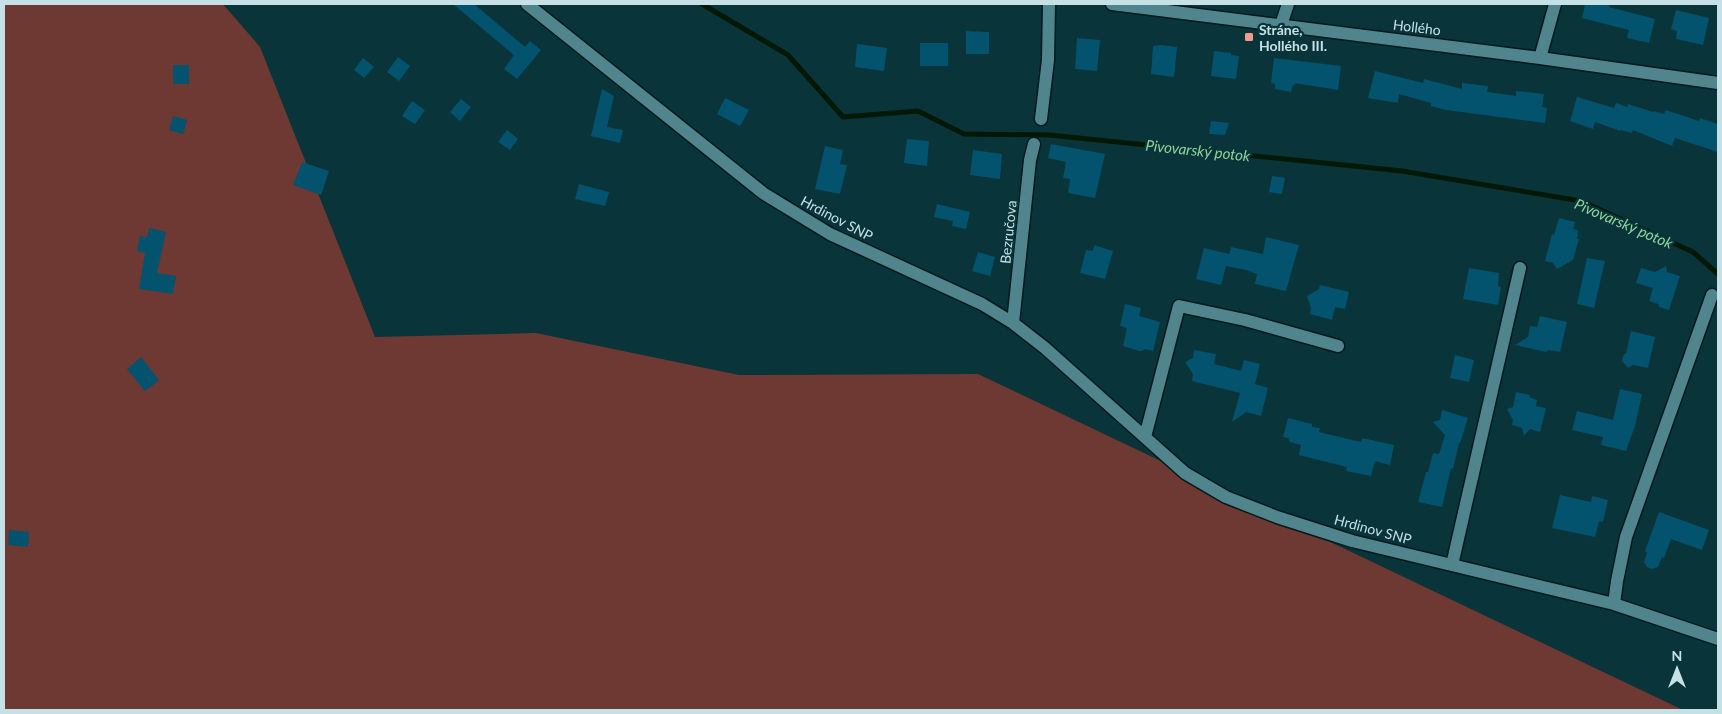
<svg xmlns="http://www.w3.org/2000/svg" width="1722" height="714" font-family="Lato,sans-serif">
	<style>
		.green { fill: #6d3932 }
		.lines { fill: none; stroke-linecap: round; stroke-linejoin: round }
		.stream { stroke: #021806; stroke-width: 5 }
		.building { fill: #03536e }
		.minor-casing { stroke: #001a1e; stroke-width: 15 }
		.minor { stroke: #50858d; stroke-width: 12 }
		.poi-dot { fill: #f59c90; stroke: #09343a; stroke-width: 2 }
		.labels { text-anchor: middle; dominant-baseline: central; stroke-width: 4.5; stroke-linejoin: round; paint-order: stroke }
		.street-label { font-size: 14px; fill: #c6e1e5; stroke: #09343a }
		.poi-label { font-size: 14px; font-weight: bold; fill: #c6e1e5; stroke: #09343a; text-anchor: start }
		.water-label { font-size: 15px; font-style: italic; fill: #8ed498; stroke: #09343a }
	</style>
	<rect width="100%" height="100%" fill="#09343a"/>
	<path class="green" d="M4 4H223L260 47 375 337 536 333 739 375 978 374 1683 710H4Z"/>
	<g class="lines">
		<path class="stream" d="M702 4 788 55 843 117 918 111 964 134 1049 135 1402 171 1581 201 1693 252 1718 274"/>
	</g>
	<path class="building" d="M453 4H474L525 47 530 41 541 50 517 79 504 69 514 55Z
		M1585 4H1610L1609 7 1655 19 1649 43 1627 38 1629 30 1582 18Z
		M1676 10 1709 18 1703 45 1676 39 1677 31 1671 29Z
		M966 31 989 32V54H966Z
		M1077 38 1100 40 1097 71 1075 69Z
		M920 43H948V66H920Z
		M857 44 887 48 884 71 855 67Z
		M1162 45 1177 47 1174 77 1151 74 1153 46Z
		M1214 51 1231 53V55L1239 56 1236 79 1211 76Z
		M398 57 410 66 399 81 387 72Z
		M363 58 374 67 364 78 354 70Z
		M1274 58 1341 66 1338 90 1295 83V85H1293L1291 92 1275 89V84L1271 83Z
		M173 65H189V84H173Z
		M1375 71 1423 83 1424 79 1462 89V83L1488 86 1487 92 1503 94 1516 96V91L1544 94 1542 107 1547 108 1545 123 1446 110 1431 106V103L1399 94 1398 103 1368 98Z
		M602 89 614 96 607 127 623 130 620 143 591 136Z
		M1577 97 1614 108 1616 103 1627 107 1628 104 1653 112 1654 111 1664 114 1666 110 1699 121 1700 118 1718 124V152L1675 138 1672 146 1633 130 1632 133 1621 130 1620 131 1595 122 1593 129 1570 121Z
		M725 98 749 110 740 126 717 114Z
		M461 99 471 107 460 121 450 112Z
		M412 101 425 110 415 124 402 116Z
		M173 116 187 120 183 134 169 130Z
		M1211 121 1229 123 1225 135 1209 134Z
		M507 130 518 139 510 150 498 142Z
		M907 139 929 141 927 166 904 163Z
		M1051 144 1105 154 1095 198 1068 193 1070 179 1063 178 1066 162 1048 158Z
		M825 146 843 150 840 164 847 165 840 194 815 189Z
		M973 150 1002 154 1000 179 970 175Z
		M302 162 329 171 321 195 293 185Z
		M1272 176 1285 178 1282 194 1269 192Z
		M579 184 609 192 605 206 575 199Z
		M937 204 970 212 966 229 952 226 953 221 934 217Z
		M1559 218 1575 222 1573 229 1578 230 1577 239H1579L1573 260 1557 269 1553 263 1545 261 1552 234 1554 235Z
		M149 228 166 232 157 273 176 276 173 294 139 289 145 253 137 251 140 236 147 237Z
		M1266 237 1299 245 1286 291 1255 284 1257 274 1251 272V271L1226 266 1221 285 1196 279 1204 248 1229 254 1226 265 1231 247 1263 254Z
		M1094 245 1113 251 1105 279 1080 273 1086 250 1093 251Z
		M978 252 995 257 990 276 972 271Z
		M1587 258 1605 261 1594 308 1577 304Z
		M1666 266 1667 272 1680 276 1669 310 1659 307 1658 304 1649 301 1653 288 1636 283 1641 268 1655 272Z
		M1469 268 1499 273 1498 286 1501 287 1498 305 1463 299Z
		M1320 285 1349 292 1345 309 1335 307 1332 320 1310 314 1311 308 1307 296 1319 289Z
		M1125 304 1141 308 1139 316 1160 322 1153 351 1145 349 1142 351H1139L1123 346 1127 328 1120 326Z
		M1540 316 1567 322 1560 352 1549 350 1546 352 1515 345 1528 337 1530 326 1537 327Z
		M1631 331 1655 337 1648 368 1633 365 1628 368 1622 361 1623 356 1626 353Z
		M1194 350 1216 354 1214 364 1241 371 1244 360 1260 364 1255 384 1268 388 1261 416 1246 412 1232 422 1240 393 1192 381 1193 374 1185 362 1193 358Z
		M1455 355 1474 360 1469 382 1450 378Z
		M141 357 159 380 145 391 127 369Z
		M1620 389 1642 394 1635 426 1626 451 1601 445 1603 437 1572 430 1577 411 1613 420Z
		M1516 392 1530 395 1529 397 1537 400 1536 406 1546 408 1540 432 1530 429 1524 436 1522 428 1512 425 1513 420 1507 409 1513 407Z
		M1442 410 1468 418 1460 443H1459L1453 469 1451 468 1442 507 1418 502 1426 472H1428L1433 453 1439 454 1445 435 1433 422 1440 420Z
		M1288 418 1312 424V427L1320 428 1319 432 1361 442 1362 438 1394 445 1390 465 1375 461 1371 476 1346 471 1347 467 1299 455 1301 445 1290 442 1288 438 1283 437Z
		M1560 495 1591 502 1592 496 1608 500 1603 522 1599 521 1595 537 1552 528Z
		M1659 512 1709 530 1702 550 1671 539 1664 558 1662 557 1658 567 1652 569 1647 567 1644 562 1647 553 1645 551Z
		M9 530 29 532 28 547 8 545Z"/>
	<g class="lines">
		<defs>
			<path id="minor" d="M527 4 763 193 830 234 982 304 1013 323 1045 348 1185 473 1226 497 1277 517 1352 541 1614 604 1718 639
				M1112 4 1540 58 1718 83
				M1281 25 1288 4
				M1540 58 1555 4
				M1041 119 1048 60 1049 4
				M1013 323 1030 160 1034 144
				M1145 437 1179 306 1245 320 1338 346
				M1452 565 1520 268
				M1614 604 1617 581 1626 537 1712 295"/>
		</defs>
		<use href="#minor" class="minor-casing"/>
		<use href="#minor" class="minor"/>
	</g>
	<rect class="poi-dot" x="1244" y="32" width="10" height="10" rx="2.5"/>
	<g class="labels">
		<g class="street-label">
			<text transform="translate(1417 27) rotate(7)">Hollého</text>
			<text transform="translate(837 218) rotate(28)">Hrdinov SNP</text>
			<text transform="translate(1008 232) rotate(-84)">Bezručova</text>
			<text transform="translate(1373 529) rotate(15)">Hrdinov SNP</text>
		</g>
		<g class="poi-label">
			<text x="1259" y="29">Stráne,<tspan x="1259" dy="16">Hollého III.</tspan></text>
		</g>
		<g class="water-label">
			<text transform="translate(1198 150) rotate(6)">Pivovarský potok</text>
			<text transform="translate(1624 223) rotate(23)">Pivovarský potok</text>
		</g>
	</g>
	<rect width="1722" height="714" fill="none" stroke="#c6e1e5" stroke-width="10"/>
	<g transform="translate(1677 669)" stroke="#09343a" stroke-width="4" paint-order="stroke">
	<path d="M0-4L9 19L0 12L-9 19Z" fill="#c6e1e5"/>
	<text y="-8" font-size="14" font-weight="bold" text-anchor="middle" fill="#c6e1e5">N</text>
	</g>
</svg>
